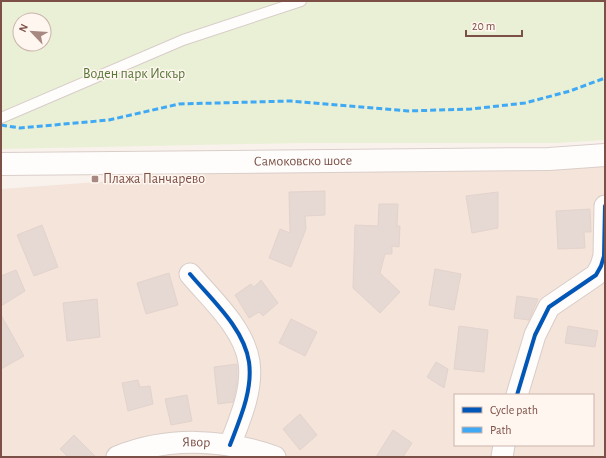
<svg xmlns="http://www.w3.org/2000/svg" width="606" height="458" font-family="'Alegreya Sans',sans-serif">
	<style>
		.residential { fill: #f4e4da; fill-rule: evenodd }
		.green { fill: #e9f0d5; fill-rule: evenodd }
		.building { fill: #e6d8d3; stroke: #e3d3cd }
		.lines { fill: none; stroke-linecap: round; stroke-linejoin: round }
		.service-casing { stroke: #d8cdc8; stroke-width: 12 }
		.minor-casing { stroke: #d8cdc8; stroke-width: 23 }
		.secondary-casing { stroke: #dacec9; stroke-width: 24 }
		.service { stroke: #fefdfc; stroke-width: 10 }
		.minor { stroke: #fefdfc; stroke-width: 21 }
		.secondary { stroke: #fefdfc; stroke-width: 22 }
		.quiet { stroke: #3fa9f5; stroke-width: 3; stroke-dasharray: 6 3; stroke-linecap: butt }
		.cycleway-casing { stroke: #fff6ef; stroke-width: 6 }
		.cycleway { stroke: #0057b8; stroke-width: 4 }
		.poi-dot { fill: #a88981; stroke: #fff6ef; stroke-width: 1.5 }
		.labels { text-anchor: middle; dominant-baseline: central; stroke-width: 3; stroke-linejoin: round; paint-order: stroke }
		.park-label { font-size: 14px; fill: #567638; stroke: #fff6ef }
		.street-label { font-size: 14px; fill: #7c5047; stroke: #fff6ef }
		.poi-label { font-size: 14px; fill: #7c5047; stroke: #fff6ef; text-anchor: start }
	</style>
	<rect width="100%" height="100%" fill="#f9f2ec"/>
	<path class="residential" d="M605 145V457H1V189ZM455 395H593V445H455Z"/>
	<path class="green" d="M1 1H605V140L557 143H299L1 149ZM20 20H44V44H20Z"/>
	<path class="building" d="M325 191V215L305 216 306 229 291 267 269 258 280 229 290 233 289 192Z
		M498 192V228L472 233 466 196Z
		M379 204H398L397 226H400L399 247 392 246V254H385L380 273 400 292 380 313 353 288 355 225 378 226Z
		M590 209 591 232H584L585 248 558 249 556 211Z
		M42 225 58 267 34 276 17 235Z
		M435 269 461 274 454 310 429 305Z
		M16 270 25 291 1 306V276Z
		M169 273 178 305 146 314 137 283Z
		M261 280 278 303 263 316 259 312 249 318 235 295 251 284 254 287Z
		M517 296 538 299 529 320 514 318Z
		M97 299 100 337 67 341 63 303Z
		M1 315 24 356 1 369Z
		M291 319 317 332 305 356 279 343Z
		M459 326 488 330 484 372 454 369Z
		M568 326 598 331 595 347 565 343Z
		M436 362 448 369 444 388 427 377Z
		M237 364V382L233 402 218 404 214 367Z
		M138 380 140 387 150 386 153 404 128 411 122 383Z
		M187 395 192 421 171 425 165 399Z
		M300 414 317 435 300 450 283 429Z
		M393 430 412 443 403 457H376Z
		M74 435 96 457H68L60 449Z"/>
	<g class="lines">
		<defs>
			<path id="service" d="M1 118 183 40 301 1"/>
			<g id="minor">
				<path d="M190 274C211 299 244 328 249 362 253 390 240 419 230 445"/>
				<path d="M517 395 535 335 549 307 596 275 601 266 604 256 605 206"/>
				<path id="s1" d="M117 457C168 436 225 439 275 457"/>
				<path d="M502 457 504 445"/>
			</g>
			<g id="secondary">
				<path id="s2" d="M1 164 549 159 605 155"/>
			</g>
		</defs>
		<use href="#service" class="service-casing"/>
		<use href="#minor" class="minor-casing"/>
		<use href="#secondary" class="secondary-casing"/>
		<use href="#service" class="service"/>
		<use href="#minor" class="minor"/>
		<use href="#secondary" class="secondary"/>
		<path class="quiet" d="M1 125 20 128 109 120 179 104 291 101 408 111 471 109 525 103 570 91 605 78"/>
		<defs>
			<path id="cycleway" d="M190 274C211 299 244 328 249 362 253 390 240 419 230 445
				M517 395 535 335 549 307 596 275 601 266 604 256 605 206"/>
		</defs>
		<use href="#cycleway" class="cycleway-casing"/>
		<use href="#cycleway" class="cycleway"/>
	</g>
	<rect class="poi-dot" x="91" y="175" width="8" height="8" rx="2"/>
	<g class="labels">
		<g class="park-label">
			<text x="134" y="74">Воден парк Искър</text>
		</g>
		<g class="street-label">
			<text stroke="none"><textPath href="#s2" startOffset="302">Самоковско шосе</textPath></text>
			<text stroke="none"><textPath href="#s1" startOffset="81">Явор</textPath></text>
		</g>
		<g class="poi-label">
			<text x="103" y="179">Плажа Панчарево</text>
		</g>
	</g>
	<rect width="606" height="458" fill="none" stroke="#7c5047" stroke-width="4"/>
	<rect x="454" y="394" width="140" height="52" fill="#fff6ef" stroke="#cbb4ac"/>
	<rect x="462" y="407" width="20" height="6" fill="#0057b8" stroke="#cbb4ac"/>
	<text x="490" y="414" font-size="12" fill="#7c5047">Cycle path</text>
	<rect x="462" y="427" width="20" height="6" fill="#3fa9f5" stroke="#cbb4ac"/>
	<text x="490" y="434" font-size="12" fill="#7c5047">Path</text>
	<g transform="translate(32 32) rotate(295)"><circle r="19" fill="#fff6ef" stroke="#cbb4ac"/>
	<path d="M0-3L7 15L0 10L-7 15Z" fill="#a88981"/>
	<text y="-6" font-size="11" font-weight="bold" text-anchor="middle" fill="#7c5047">N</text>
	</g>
	<path d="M466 30v6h56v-6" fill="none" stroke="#7c5047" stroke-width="2"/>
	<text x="472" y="30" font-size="12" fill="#7c5047" stroke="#fff6ef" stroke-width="3" paint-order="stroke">20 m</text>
</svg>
